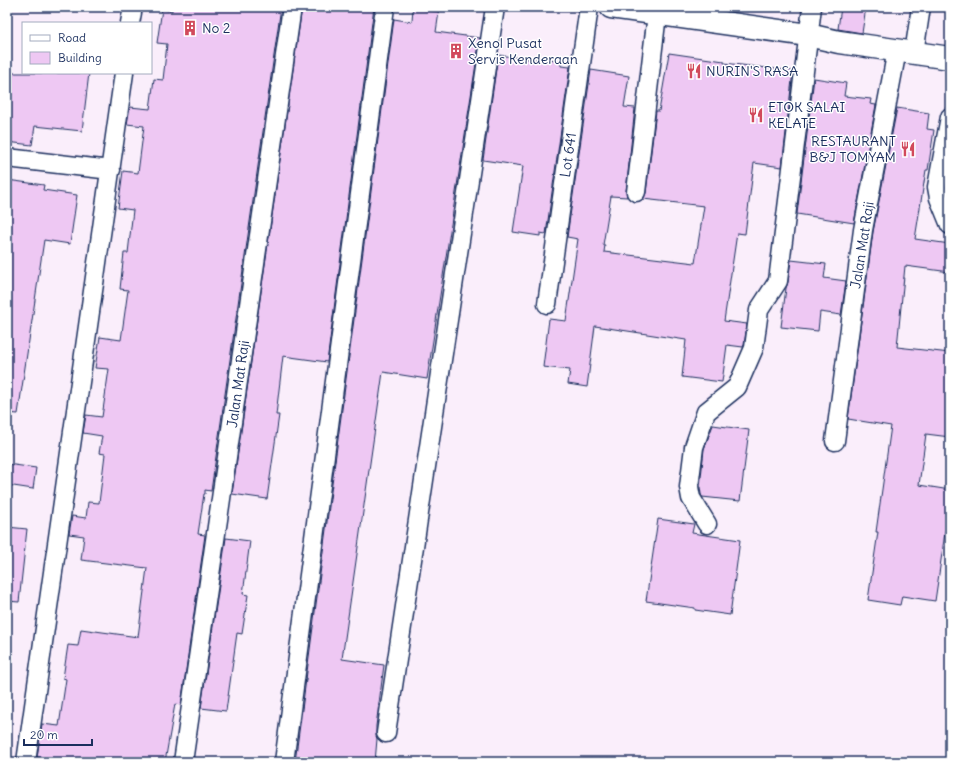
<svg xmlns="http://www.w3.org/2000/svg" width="957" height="769" font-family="Delius,sans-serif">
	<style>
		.building { fill: #eec8f3; stroke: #1b2f5e }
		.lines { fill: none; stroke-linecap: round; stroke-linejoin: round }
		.street-casing { stroke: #1b2f5e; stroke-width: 21 }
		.secondary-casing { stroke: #1b2f5e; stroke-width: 25 }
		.street { stroke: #fff; stroke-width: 18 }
		.secondary { stroke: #fff; stroke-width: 22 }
		.labels { text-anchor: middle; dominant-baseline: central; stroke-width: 3; stroke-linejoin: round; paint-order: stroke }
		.poi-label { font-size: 14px; fill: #1b2f5e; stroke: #fff; text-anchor: start }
		.street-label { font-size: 14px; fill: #1b2f5e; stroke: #fff }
	</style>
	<rect width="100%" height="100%" fill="#faeefb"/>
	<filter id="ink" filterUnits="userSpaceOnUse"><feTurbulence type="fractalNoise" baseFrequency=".025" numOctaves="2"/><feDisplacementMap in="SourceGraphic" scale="8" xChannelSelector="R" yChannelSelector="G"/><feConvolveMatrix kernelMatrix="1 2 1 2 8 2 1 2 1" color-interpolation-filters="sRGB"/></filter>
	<g filter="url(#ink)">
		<path class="building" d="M172 7H281L211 491 205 490V494H204L198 534 205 535 181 705 175 704 165 762H59V760L37 757 42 724 59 726 66 679 63 678 68 645 78 646 81 629 138 637 147 568 81 560 84 536 69 534 72 516 86 518 88 502 99 503 105 454 99 453 102 436 83 433 86 415 102 417 109 369 95 368 100 337 121 340 128 290 120 289 124 253H128L133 210 118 208 123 171 138 173 144 126 127 124 130 107 150 109 154 79 163 80 167 44 157 43 162 9 172 11Z
			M302 7H374L327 362 283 356 276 415H279L267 499 232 494Z
			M841 7H866L862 33 838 29Z
			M413 8 439 12 436 32 480 38 427 379 383 372 342 659 384 665 376 726V736L377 739 375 762H295L394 19 412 22Z
			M669 53 724 61V63L793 71 782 167 754 163 745 234 737 233 724 321 747 324 744 345 743 347 727 345 722 382 682 377 686 340 595 326 587 387 568 384 570 370 543 367 549 319 566 321 578 239 567 237 591 70 629 76 624 107 635 108 626 191 627 197 611 196 603 245H605L604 252 695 263 704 206 643 199 646 193 656 111H659Z
			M498 55 536 60 537 57 561 61V66L570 67 546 234 540 233V236L513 232 523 166 483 160Z
			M13 73H89L82 131 35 126 32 145 7 142V120Z
			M814 78 846 83 844 96 871 99 870 104 876 105 854 223 797 214Z
			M897 108 929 113 927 129 934 130 928 170H926L915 239 950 244V272L905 266 897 347 950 353V437L926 434 919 485 950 490V519H947L935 601 902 596 900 605 868 600 878 532H876L891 426 848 419 873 232Z
			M7 180 44 185 43 190 77 195 70 244 44 240 18 414 7 413Z
			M791 260 826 264 824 278 846 281 841 315 820 312 818 331 781 327 786 288 788 282Z
			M713 425 749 430 740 501 702 497 701 494 700 487 704 449Z
			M7 464 36 468 33 489 7 485Z
			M658 519 694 524 692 533 740 540 730 615 695 610V608L646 601Z
			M7 527 27 529 19 602 7 601Z
			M226 538 250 541 243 594 248 595 242 634 237 633 226 711 201 708Z"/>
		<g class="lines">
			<defs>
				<path id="street" d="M130 23 133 7
					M914 53 921 7
					M950 117 937 187 939 198 950 225
					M7 158 111 170
					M636 192 657 14
					M547 304 589 7
					M835 441 863 230 897 50
					M707 524 691 498 689 487 694 447 706 412 737 387 754 348 759 310 778 281 812 7
					M386 733 495 7
					M26 762 124 73
					M183 762 292 7
					M284 762 385 7"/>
				<path id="secondary" d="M611 7 808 35 839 42 950 58"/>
			</defs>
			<use href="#street" class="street-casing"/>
			<use href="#secondary" class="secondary-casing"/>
			<use href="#street" class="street"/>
			<use href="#secondary" class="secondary"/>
		</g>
	</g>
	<defs>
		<symbol id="building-bare" viewBox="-9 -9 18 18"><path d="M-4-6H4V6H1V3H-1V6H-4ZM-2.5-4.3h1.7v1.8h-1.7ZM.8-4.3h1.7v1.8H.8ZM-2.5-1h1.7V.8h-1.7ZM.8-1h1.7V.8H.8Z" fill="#d1495b" stroke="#fff" stroke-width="2.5" paint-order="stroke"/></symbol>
		<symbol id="restaurant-bare" viewBox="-9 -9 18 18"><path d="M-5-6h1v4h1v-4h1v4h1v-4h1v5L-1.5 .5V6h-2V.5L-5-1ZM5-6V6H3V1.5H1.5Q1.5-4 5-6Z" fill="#d1495b" stroke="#fff" stroke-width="2.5" paint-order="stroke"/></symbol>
	</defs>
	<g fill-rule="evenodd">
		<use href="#building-bare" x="179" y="17" width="22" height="22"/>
		<use href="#building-bare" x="445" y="40" width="22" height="22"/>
		<use href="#restaurant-bare" x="683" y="60" width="22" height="22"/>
		<use href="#restaurant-bare" x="745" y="104" width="22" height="22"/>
		<use href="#restaurant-bare" x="897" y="138" width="22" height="22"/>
	</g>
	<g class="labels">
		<g class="poi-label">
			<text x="202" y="28">No 2</text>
			<text x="468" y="43">Xenol Pusat<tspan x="468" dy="16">Servis Kenderaan</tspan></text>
			<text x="706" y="71">NURIN'S RASA</text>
			<text x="768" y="107">ETOK SALAI<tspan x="768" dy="16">KELATE</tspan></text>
			<text x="896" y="141" text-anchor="end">RESTAURANT<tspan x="896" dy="16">B&amp;J TOMYAM</tspan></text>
		</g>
		<g class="street-label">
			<text transform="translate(568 155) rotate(-82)">Lot 641</text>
			<text transform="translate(862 245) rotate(-81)">Jalan Mat Raji</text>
			<text transform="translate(238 384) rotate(-82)">Jalan Mat Raji</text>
		</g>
	</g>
	<rect width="957" height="769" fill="none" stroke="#fff" stroke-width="24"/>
	<rect x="12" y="12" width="933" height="745" fill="none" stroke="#1b2f5e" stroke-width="1.5" filter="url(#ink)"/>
	<rect x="22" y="22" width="130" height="52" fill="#ffffff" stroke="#a4acbf"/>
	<rect x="30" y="35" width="20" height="6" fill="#ffffff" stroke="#a4acbf"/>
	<text x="58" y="42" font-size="12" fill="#1b2f5e">Road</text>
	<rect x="30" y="52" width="20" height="12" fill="#eec8f3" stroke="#a4acbf"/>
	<text x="58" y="62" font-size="12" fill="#1b2f5e">Building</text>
	<path d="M24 739v6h68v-6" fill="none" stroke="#1b2f5e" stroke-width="2"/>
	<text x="30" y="739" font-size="12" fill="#1b2f5e" stroke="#ffffff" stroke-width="3" paint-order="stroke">20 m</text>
</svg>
